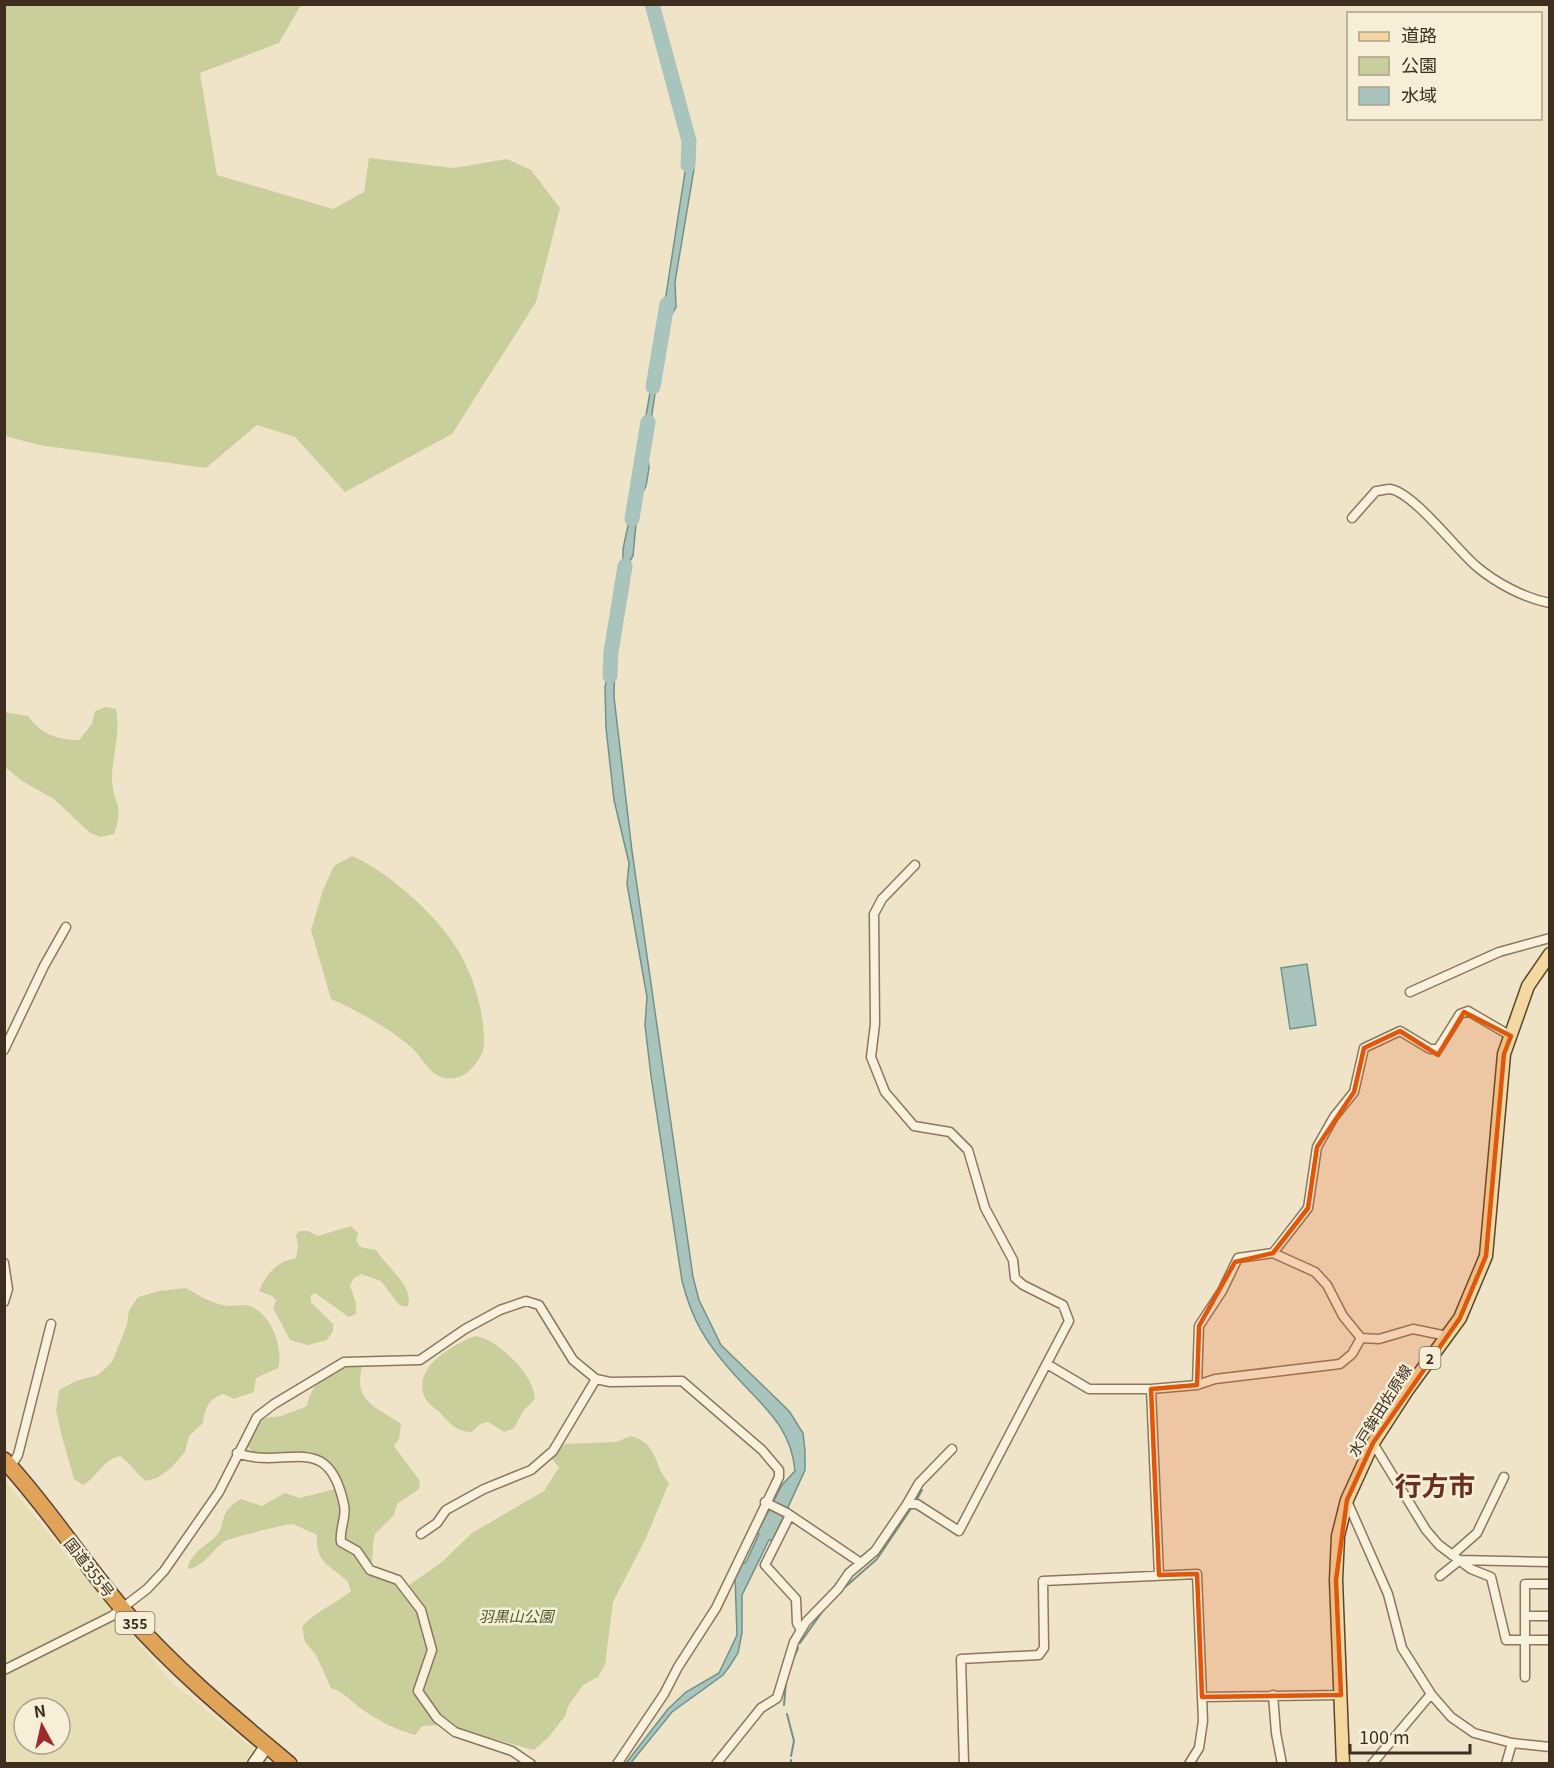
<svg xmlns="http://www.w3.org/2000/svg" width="1554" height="1768" font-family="Georgia,'Noto Sans JP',serif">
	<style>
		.farmland { fill: #e6deb5; fill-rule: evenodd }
		.green { fill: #c9cf9b }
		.water { fill: #a9c4bc; stroke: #6f938a; stroke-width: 1.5 }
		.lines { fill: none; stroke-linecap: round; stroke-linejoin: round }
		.stream { stroke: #6f938a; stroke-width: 2 }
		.river { stroke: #a9c4bc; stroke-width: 15 }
		.street-casing { stroke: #8d765c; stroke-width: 11 }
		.secondary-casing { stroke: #6f573f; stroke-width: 15 }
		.primary-casing { stroke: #5b4430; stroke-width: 15 }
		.highway-casing { stroke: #5b4430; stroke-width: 18 }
		.street { stroke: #faf1dc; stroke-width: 8 }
		.secondary { stroke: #faf1dc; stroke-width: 12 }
		.primary { stroke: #f3d9a0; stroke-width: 12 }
		.highway { stroke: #e0a458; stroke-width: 15 }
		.marked { fill: #df570d; fill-opacity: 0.2; stroke: #df570d; stroke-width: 4.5; stroke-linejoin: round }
		.labels { text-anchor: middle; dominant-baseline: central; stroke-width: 5; stroke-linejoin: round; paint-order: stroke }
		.shield { fill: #f7eed8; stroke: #756857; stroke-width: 1.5 }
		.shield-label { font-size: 14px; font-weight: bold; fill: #3d2e20 }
		.street-label { font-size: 15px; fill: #3d2e20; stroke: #f7eed8 }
		.park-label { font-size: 15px; font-style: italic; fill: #4d5a26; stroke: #f7eed8 }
		.town-label { font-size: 27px; font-weight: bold; fill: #6b2e1e; stroke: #f7eed8 }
	</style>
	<rect width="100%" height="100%" fill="#f0e4c8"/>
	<path class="farmland" d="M4 1479 168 1679 271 1763H5ZM24 1708H60V1744H24Z"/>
	<path class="green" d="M4 5H301L279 43 200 73 217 175 333 209 364 192 369 158 454 168 507 159 531 170 560 208 536 302 452 434 345 492 295 437 257 425 206 468 39 445 5 436Z
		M106 707 116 709C121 734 112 755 112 779 113 806 125 803 114 834L100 837 90 833 54 799 22 781 5 767 4 712 28 716C41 734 57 740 79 740L92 724 95 711Z
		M352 856C387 871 433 912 454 944 472 970 485 1012 484 1044 484 1053 476 1065 469 1071 462 1077 454 1080 445 1078 429 1075 423 1058 412 1048 388 1027 359 1012 331 999L311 930 323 890 334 866Z
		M351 1226 358 1233 356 1240 360 1247 376 1250C385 1265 417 1289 407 1307L399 1305 381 1281 361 1274 354 1278 350 1286 356 1303V1314L349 1317 315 1293 311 1295V1302L333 1324V1331L327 1340 308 1345 290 1340 273 1308 276 1300 272 1296 259 1291C267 1273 276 1262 296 1258L298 1246 296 1235 299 1231H308L318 1236Z
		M186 1288C200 1296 212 1304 229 1306 236 1306 246 1304 252 1307 272 1315 284 1350 278 1368L256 1378 254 1392 234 1399 223 1394C208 1400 205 1408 203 1423L189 1436 185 1452 171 1468 157 1478 146 1481C136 1474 131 1463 120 1456 102 1460 98 1477 83 1485L74 1479 61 1433 56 1411 59 1390 76 1381 98 1375 112 1362 127 1325 129 1310 138 1297 159 1291Z
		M475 1336C497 1338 535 1376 535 1399L524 1410 514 1428 504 1432 488 1422 480 1424 472 1432C458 1432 451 1425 441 1414 437 1409 428 1404 425 1398 411 1367 453 1345 475 1336Z
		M358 1362 362 1367C353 1403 377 1406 401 1424L399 1439 394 1446 420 1481 419 1489 397 1504 394 1515 375 1534 373 1544 372 1566 376 1573 408 1586 443 1561 472 1533 544 1491 559 1467 551 1458 565 1444 616 1442 631 1436C660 1445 652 1464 669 1483L646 1538 613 1602 605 1665 598 1677 583 1685 569 1705 565 1716 549 1737 534 1750 440 1725 422 1726 415 1735C396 1730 375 1719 359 1707 348 1699 344 1692 331 1688L316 1655 305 1642 302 1627C318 1609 333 1606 351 1591L348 1582C331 1565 315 1564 317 1535L293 1524C286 1524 230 1538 225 1541 212 1550 204 1567 188 1569 188 1556 205 1546 215 1537 228 1525 216 1513 241 1499L262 1506 285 1493 299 1498 335 1489 338 1474C313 1441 287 1458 253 1452L248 1447 259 1419 281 1416 307 1406C312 1379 333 1368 358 1362Z"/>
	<path class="water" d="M689 146 690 166 694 169 675 282 676 307 667 323 658 374 647 447 649 468 646 486 638 502 633 556 629 562 628 588 615 654 614 697 632 851 693 1277 699 1300 721 1345 789 1411 803 1433 805 1451V1470L773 1540H769L742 1595V1633L738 1653 729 1667 723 1675 672 1712 630 1764 626 1763 668 1709 686 1692 719 1673 737 1635 735 1576 740 1565 746 1562 759 1534 757 1533 782 1485 795 1471C791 1425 762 1406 733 1373 706 1343 692 1320 682 1281L651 1076 645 1025 647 997 627 884 629 863 614 800 606 728 605 687 623 603V549L633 502 644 478 643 432 653 376 663 342 664 308Z
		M1307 964 1316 1025 1290 1029 1281 968Z"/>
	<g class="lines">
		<path class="stream" d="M917 1499 922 1490
			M844 1588 877 1559 912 1507
			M800 1643 822 1612
			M793 1659 798 1648
			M784 1705 786 1682
			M787 1714 794 1741 791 1756
			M791 1760V1764"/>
		<path class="river" d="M652 4 689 141 688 165
			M653 387 667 304
			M632 519 648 422
			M610 676 611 652 625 566"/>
		<defs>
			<path id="street" d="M1352 518 1376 491C1380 491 1386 489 1390 489 1413 492 1457 550 1476 566 1496 583 1524 598 1550 603
				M1410 992 1499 952 1550 938
				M4 1050 44 966 66 927
				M1273 1253 1315 1272 1327 1285 1343 1316 1361 1338 1379 1339 1413 1329 1447 1336
				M4 1263 8 1289 4 1302
				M1047 1364 1089 1389H1151L1197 1385 1215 1379 1340 1364 1352 1354 1361 1338
				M1197 1385 1199 1326 1222 1291 1238 1258 1273 1253 1308 1208 1317 1147 1334 1117 1354 1092 1364 1048 1400 1031 1430 1049H1438L1460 1014 1468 1011 1511 1036
				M1151 1389 1159 1575
				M1373 1443 1426 1530 1439 1545 1471 1569 1491 1577 1506 1640H1550
				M237 1453C286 1471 328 1428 344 1505 347 1517 339 1529 341 1542L357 1551 370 1570 398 1580 421 1610 432 1650 418 1691 437 1718 455 1732 512 1751 531 1764
				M11 1466 18 1455 51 1324
				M1347 1501 1388 1594 1402 1648 1431 1694 1451 1717 1474 1733 1512 1743 1550 1747
				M765 1502 787 1513 861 1563
				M907 1504 919 1483 952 1449
				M790 1515 765 1565 796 1599 797 1623 801 1630
				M421 1534 437 1523 446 1510 484 1489 531 1470 553 1451 596 1379
				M1452 1555 1477 1533 1504 1477
				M1440 1576 1460 1560 1550 1562
				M1525 1616H1550
				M4 1670 112 1616 147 1589 164 1571 219 1492 257 1417 274 1404 344 1362 420 1360 465 1329 500 1310 526 1301 539 1305 573 1360 596 1379 610 1382 682 1381 762 1450 779 1470V1477L716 1608 678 1667 664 1694 617 1764
				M1525 1677V1584H1550
				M1273 1695 1276 1733 1282 1764
				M1202 1697 1341 1695
				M716 1764 761 1708 777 1698 794 1642 806 1622 838 1589 849 1573 875 1551 907 1504H917L959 1531 1069 1321 1063 1305 1023 1285 1015 1278 1013 1260 985 1208 968 1150 950 1132 914 1126 885 1092 871 1057 875 1024 874 914 882 899 915 865
				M964 1764 961 1659 1039 1655 1044 1648 1043 1581 1197 1574 1203 1721 1199 1748 1189 1764
				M1372 1764 1431 1694
				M1506 1764 1512 1743"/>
			<path id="secondary" d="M254 1764 267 1745"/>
			<path id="primary" d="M1343 1764 1336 1580 1338 1536 1347 1500 1373 1443 1408 1389 1460 1318 1486 1256 1504 1054 1528 986 1550 954"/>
			<path id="highway" d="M4 1460C49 1508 84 1565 127 1614 176 1670 232 1716 289 1764"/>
		</defs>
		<use href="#street" class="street-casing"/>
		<use href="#secondary" class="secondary-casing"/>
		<use href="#primary" class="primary-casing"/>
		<use href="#highway" class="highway-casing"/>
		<use href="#street" class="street"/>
		<use href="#secondary" class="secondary"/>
		<use href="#primary" class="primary"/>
		<use href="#highway" class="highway"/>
	</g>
	<path class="marked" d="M1464 1012 1511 1036 1504 1054 1486 1256 1460 1318 1373 1443 1347 1500 1336 1580 1341 1695 1202 1697 1197 1574 1159 1575 1151 1389 1197 1385 1199 1326 1235 1262 1273 1253 1308 1208 1317 1147 1354 1092 1364 1048 1400 1031 1438 1055Z"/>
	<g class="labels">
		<g class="shield">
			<rect x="1419.5" y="1347" width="21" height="22" rx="4.5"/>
			<rect x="115.5" y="1612" width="39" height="22" rx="4.5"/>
		</g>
		<g class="shield-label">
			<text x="1430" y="1358">2</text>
			<text x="135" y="1623">355</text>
		</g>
		<g class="street-label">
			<text transform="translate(1379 1410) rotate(-58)">水戸鉾田佐原線</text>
			<text transform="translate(90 1567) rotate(52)">国道355号</text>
		</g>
		<g class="park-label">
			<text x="516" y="1615">羽黒山公園</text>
		</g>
		<g class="town-label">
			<text x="1435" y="1484">行方市</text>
		</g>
	</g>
	<rect width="1554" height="1768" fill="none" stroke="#3d2e20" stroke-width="12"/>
	<rect x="1347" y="12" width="195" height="108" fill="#f7eed8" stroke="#ada18e" stroke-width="1.5"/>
	<rect x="1359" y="32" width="30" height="9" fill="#f3d9a0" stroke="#ada18e" stroke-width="1.5"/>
	<text x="1401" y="42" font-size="18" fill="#3d2e20">道路</text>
	<rect x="1359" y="57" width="30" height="18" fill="#c9cf9b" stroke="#ada18e" stroke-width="1.5"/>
	<text x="1401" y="72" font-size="18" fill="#3d2e20">公園</text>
	<rect x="1359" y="87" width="30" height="18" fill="#a9c4bc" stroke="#ada18e" stroke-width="1.5"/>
	<text x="1401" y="102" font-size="18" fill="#3d2e20">水域</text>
	<g transform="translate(42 1726) rotate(352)"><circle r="28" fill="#f7eed8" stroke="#ada18e" stroke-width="1.5"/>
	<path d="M0-4.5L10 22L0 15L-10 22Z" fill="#9e2a2b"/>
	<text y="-9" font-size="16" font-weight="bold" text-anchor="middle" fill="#3d2e20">N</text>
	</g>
	<path d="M1350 1744v9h120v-9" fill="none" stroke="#3d2e20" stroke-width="3"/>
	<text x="1359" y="1744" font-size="18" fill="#3d2e20" stroke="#f7eed8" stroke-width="4.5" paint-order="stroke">100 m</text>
</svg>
